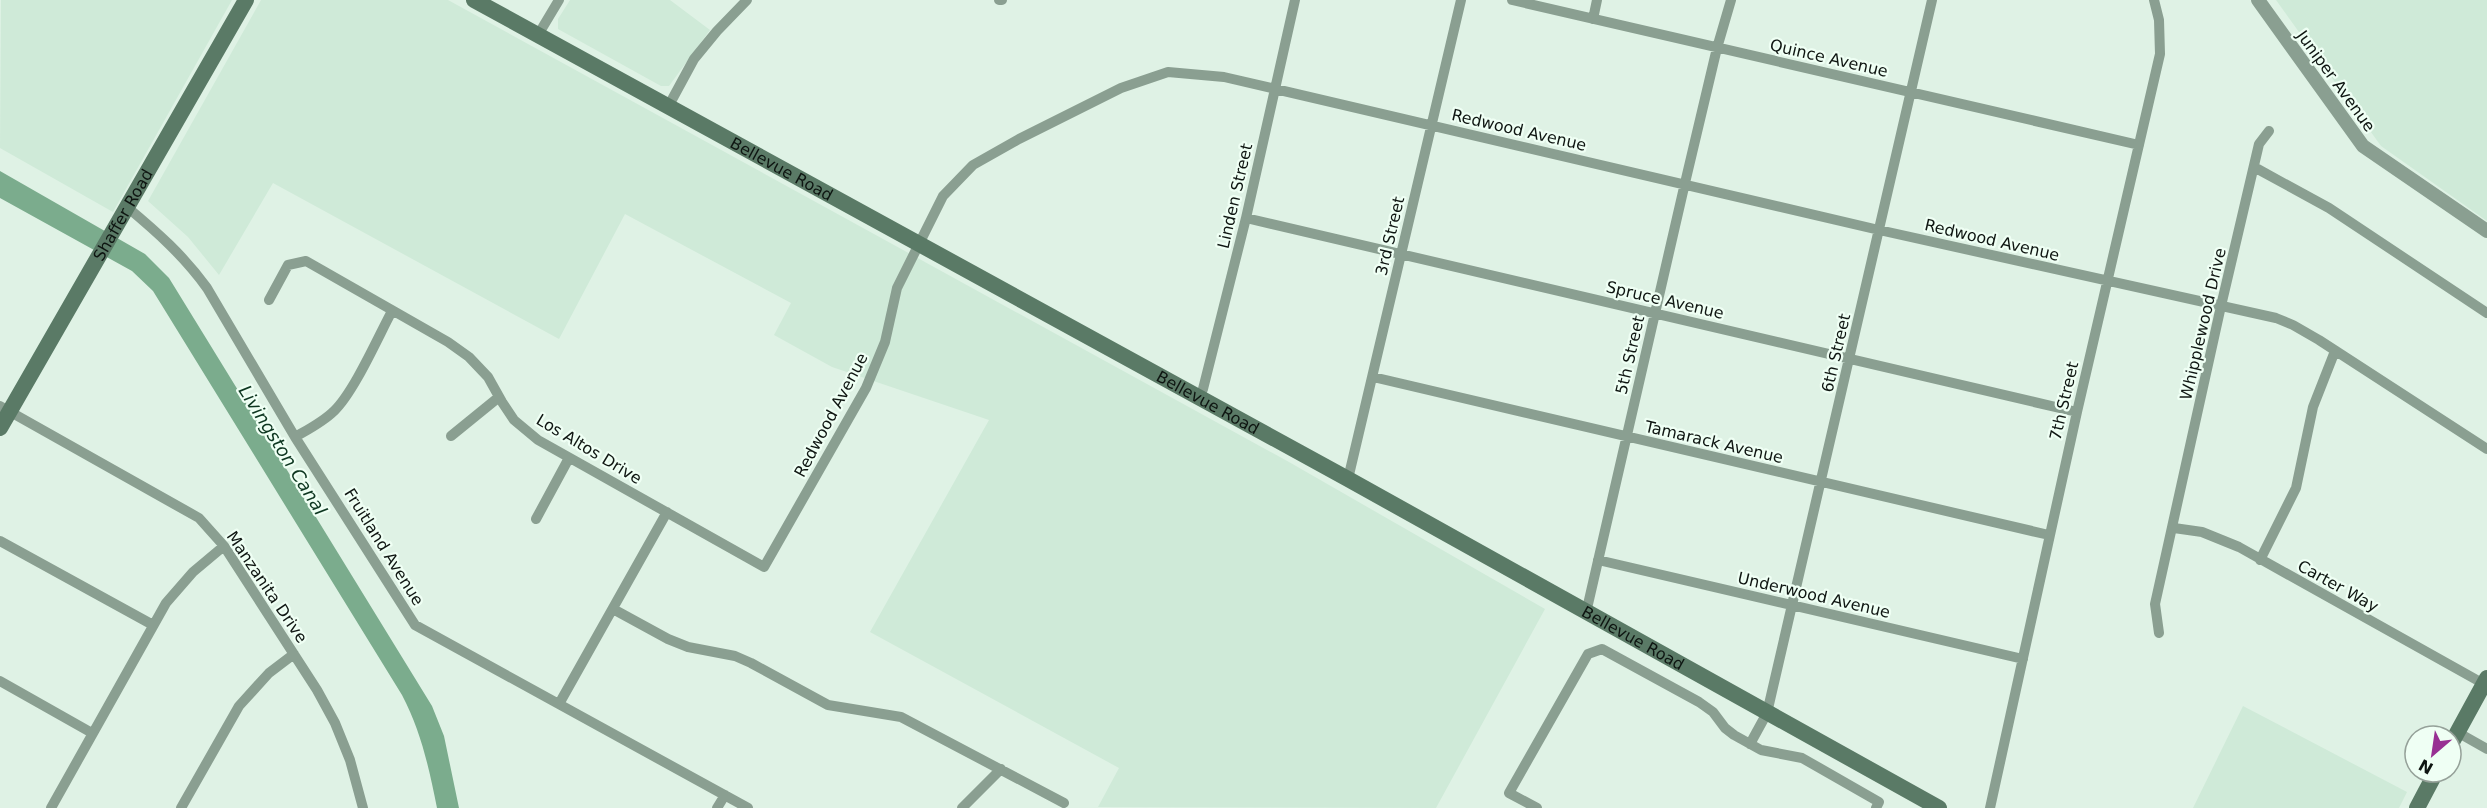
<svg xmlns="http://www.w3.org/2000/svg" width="2487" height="808" font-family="'DejaVu Sans',sans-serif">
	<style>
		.built { fill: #cfead8 }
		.water { fill: #7bac8d }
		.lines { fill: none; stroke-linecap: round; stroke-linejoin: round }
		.minor { stroke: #8a9f91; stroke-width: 10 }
		.tertiary { stroke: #8a9f91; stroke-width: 14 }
		.secondary { stroke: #5a7a66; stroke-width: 16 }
		.labels { text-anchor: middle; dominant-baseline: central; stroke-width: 4.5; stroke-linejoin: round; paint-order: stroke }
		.street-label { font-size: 16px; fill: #0e1511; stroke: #effff4 }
		.water-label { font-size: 18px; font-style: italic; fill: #0d3620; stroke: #effff4 }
	</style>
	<rect width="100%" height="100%" fill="#dff2e5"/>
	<path class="built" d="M1 0H232L113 212 0 148Z
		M261 0H448L1289 462 1545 609 1436 808 1098 807 1119 768 870 632 989 420 832 367 774 335 791 303 625 214 559 339 273 183 219 275 188 237 148 201Z
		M570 0H670L710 30 669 86H661L558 29V19Z
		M2276 0H2487V221L2381 146Z
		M2243 706 2407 792 2399 808H2193Z"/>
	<path class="water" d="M0 171 145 254 169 278 432 706 444 736 459 808H437C429 768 421 731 402 695L153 291 132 271 0 198Z"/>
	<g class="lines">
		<path class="minor" d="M999 0H1002
			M1512 0 2139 145
			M1593 19 1597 0
			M538 35 559 0
			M668 107 694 59 717 31 747 0
			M2254 167 2329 208 2487 313
			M127 207C157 232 184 256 207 288L295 437 415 625 748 808
			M1246 218 2077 412
			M269 300 288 265 306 261 448 342 469 357 488 377 502 402 514 420 538 440 764 567 866 388 885 342 897 288 943 196 973 165 1019 139 1121 88 1168 72 1224 77 1879 230 2276 318 2293 325 2319 340 2487 449
			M1373 377 2049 535
			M1199 398 1203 389 1246 218 1295 0
			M0 406 199 518 224 546 317 690 335 723 350 760 363 808
			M451 436 499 397
			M295 437C309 429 323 422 334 411 354 392 378 337 392 311
			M1348 479 1461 0
			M536 519 569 458
			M2174 528 2202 532 2239 547 2484 684
			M0 541 153 625
			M1598 560 2023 659
			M2260 560 2296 488 2313 407 2335 351
			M613 609 668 639 688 647 735 656 751 663 828 705 901 717 1064 803
			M1586 613 1685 183 1717 48 1731 0
			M2159 633 2155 604 2221 306 2259 144 2269 131
			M0 681 92 733
			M559 704 667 512
			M2457 732 2487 749
			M1750 744 1767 713 1932 0
			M51 808 166 603 193 572 224 546
			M181 808 239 706 269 673 294 654
			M717 808 725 795
			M962 808 1001 769
			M1537 808 1509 793 1588 654 1602 649 1699 702 1713 712 1725 728 1734 735 1761 750 1802 758 1879 802 1876 808
			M1990 808 2077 412 2160 54 2159 20 2154 0"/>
		<path class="tertiary" d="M2258 0 2363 146 2487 231"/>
		<g class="secondary">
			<path id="s1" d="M474 0 1348 479 1939 808"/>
			<path id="s2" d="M0 428 246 0"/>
			<path d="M2451 744 2487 678"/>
			<path d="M2417 808 2436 772"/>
		</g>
	</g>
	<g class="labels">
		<g class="street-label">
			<text transform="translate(1829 58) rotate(13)">Quince Avenue</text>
			<text transform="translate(2336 81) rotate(54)">Juniper Avenue</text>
			<text transform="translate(1519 130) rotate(13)">Redwood Avenue</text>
			<text stroke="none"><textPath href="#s1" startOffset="351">Bellevue Road</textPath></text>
			<text transform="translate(1235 196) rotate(-77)">Linden Street</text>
			<text stroke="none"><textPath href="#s2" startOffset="246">Shaffer Road</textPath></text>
			<text transform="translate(1390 236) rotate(-77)">3rd Street</text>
			<text transform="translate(1992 240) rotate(13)">Redwood Avenue</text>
			<text transform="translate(1665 300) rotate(13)">Spruce Avenue</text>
			<text transform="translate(2203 324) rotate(-77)">Whipplewood Drive</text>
			<text transform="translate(1836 353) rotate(-77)">6th Street</text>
			<text transform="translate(1630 355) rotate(-77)">5th Street</text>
			<text transform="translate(2064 401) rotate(-77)">7th Street</text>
			<text stroke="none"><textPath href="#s1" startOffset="837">Bellevue Road</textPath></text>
			<text transform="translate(831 415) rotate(-62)">Redwood Avenue</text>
			<text transform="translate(1714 442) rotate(13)">Tamarack Avenue</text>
			<text transform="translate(589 449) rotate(31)">Los Altos Drive</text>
			<text transform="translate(384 547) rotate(58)">Fruitland Avenue</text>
			<text transform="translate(2338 586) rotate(29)">Carter Way</text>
			<text transform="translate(267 587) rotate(56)">Manzanita Drive</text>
			<text transform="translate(1814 595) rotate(13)">Underwood Avenue</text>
			<text stroke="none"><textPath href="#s1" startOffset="1323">Bellevue Road</textPath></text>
		</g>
		<g class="water-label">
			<text transform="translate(283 450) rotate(58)">Livingston Canal</text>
		</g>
	</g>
	<g transform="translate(2433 754) rotate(209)"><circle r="28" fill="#effff4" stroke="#95a199" stroke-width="1.5"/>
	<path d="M0-4.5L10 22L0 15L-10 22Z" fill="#983093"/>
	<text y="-9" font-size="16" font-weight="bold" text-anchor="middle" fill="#0e1511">N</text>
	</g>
</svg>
